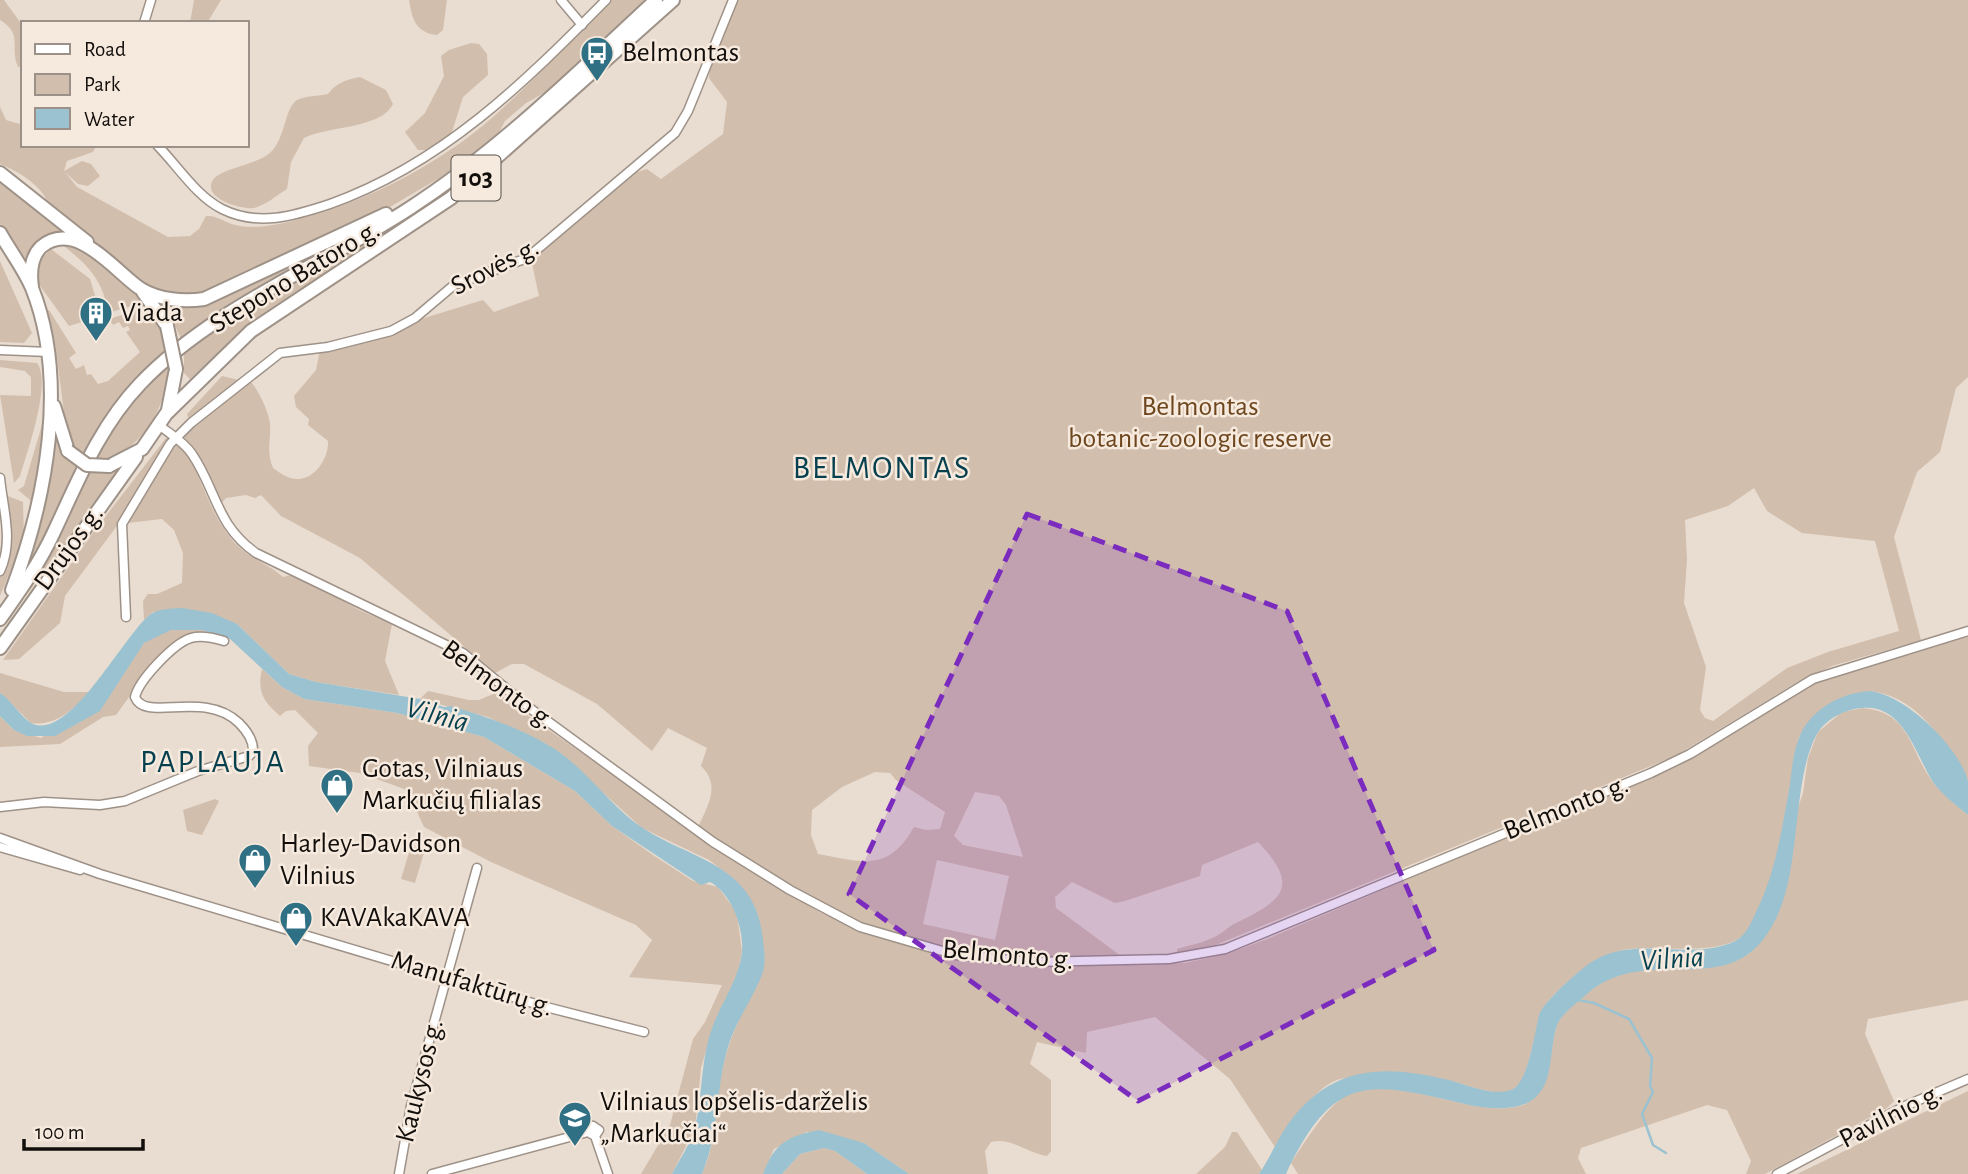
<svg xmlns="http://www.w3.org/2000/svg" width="1968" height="1174" font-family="'Alegreya Sans',sans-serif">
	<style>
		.green { fill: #d2bead; fill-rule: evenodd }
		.water { fill: #9bc2d0 }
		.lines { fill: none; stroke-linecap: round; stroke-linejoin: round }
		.stream { stroke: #9bc2d0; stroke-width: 2.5 }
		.minor-casing { stroke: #9e9288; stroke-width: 11 }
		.primary-casing { stroke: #9e9288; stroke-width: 16 }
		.minor { stroke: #fff; stroke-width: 8 }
		.primary { stroke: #fff; stroke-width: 12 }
		.primary-bridge-casing { stroke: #9e9288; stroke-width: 16; stroke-linecap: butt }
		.primary-bridge { stroke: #fff; stroke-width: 12 }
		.marked { fill: #7b2cbf; fill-opacity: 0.2; stroke: #7b2cbf; stroke-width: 5; stroke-dasharray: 14 9; stroke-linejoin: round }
		.labels { text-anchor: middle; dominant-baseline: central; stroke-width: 5; stroke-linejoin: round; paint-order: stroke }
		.shield { fill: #f6e9dd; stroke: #56504a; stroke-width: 2 }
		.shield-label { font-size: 26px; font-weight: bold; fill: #120e0b }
		.poi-label { font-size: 28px; fill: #120e0b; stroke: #f6e9dd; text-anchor: start }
		.street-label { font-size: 28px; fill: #120e0b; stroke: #f6e9dd }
		.park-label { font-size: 28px; fill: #6d461e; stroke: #f6e9dd }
		.water-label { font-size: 30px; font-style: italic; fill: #064151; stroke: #f6e9dd }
		.quarter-label { font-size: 32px; letter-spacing: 2px; fill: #063f4e; stroke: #f6e9dd }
	</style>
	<rect width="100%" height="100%" fill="#e9dcd0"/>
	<path class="green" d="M0 0H4L23 26V67H18C9 46 24 35 0 20Z
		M194 0H221L207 23H190Z
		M409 0H447L443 30 437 35C416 33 412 19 409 0Z
		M611 0H649L553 88 526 103 505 121 495 140 470 160 390 207 221 288C197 296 173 298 149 286L48 205C45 187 16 170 0 164V107L6 120 23 125V145H97L93 152 67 161 64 171 82 161 91 164 100 176 88 186 78 184 65 172 77 187 168 237 190 236 199 229 206 216C218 215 225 223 236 225 250 229 270 226 284 223 358 206 436 167 493 117 535 80 572 38 611 0Z
		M733 0H1968V377L1956 388 1940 452 1917 472 1894 537 1921 640 1832 666 1799 681 1675 756 1206 949 1177 953V949C1190 945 1207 942 1218 935 1224 932 1229 926 1236 923 1283 900 1301 887 1258 842L1202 865 1200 876 1125 901 1115 903 1072 882 1055 897 1056 908 1121 956C1032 961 942 956 858 922 802 900 748 860 698 827 708 806 721 785 701 766L707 748 668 728 652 751 597 704 524 664H512L495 673 360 558 281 516 261 495 255 498 246 495 226 498 219 506 195 454 184 437 191 428 187 414 222 376 252 383C259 392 269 412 270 424 271 440 266 451 273 468 280 473 289 480 299 479 316 478 329 457 328 441L308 425 309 419 296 407 294 396 316 370 320 350 483 300 494 312 539 296 531 259 637 172 647 169 661 179 723 134 727 102 709 78 712 49ZM1754 488 1767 511 1802 533 1875 541 1899 631 1828 652 1787 668 1713 721 1705 718 1700 710 1706 667 1684 603 1687 560 1685 520 1728 506ZM875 772 890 773 896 780 945 812 940 829 926 830 914 827C888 873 862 862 818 854L811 835 812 810 842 787ZM975 792 999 796 1006 805 1023 857 963 845 954 836ZM937 860 1009 876 995 940 923 924Z
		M471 43 479 44 487 54 488 75 463 97 451 135 425 150H418L405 132 425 113 444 76 441 56 449 50Z
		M360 77 386 90 393 104C381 129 327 126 304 138L291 162 287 189C277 195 266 205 254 208 242 210 201 198 213 180 221 168 258 165 271 152 285 139 285 107 297 100 304 96 320 96 328 94 337 82 346 80 360 77Z
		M0 179 68 233 29 256 24 267 0 224Z
		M436 198 439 201 249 326 190 379 184 373V353L209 333Z
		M353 235 182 341 165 304 216 300Z
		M61 244 84 252 145 302 108 313C103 279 87 264 61 244Z
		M51 249 90 279 101 316 69 326 38 283 39 261Z
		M0 261 32 333 24 343 0 342Z
		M148 307 164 331 168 351 84 457 73 446 67 436 57 358 46 311 49 310 76 353 69 358 76 369 84 365 87 375 91 374 98 384 108 381 140 352 126 332 130 330 128 326 123 328 119 322 113 325 109 319Z
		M0 360 37 363C52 383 27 452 20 476L14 483 0 395 31 396V377L25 371 0 367Z
		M169 364C168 406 139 459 94 460L129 407Z
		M44 418 33 517 30 500 18 490 24 486Z
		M53 426 65 455 79 468 28 569 43 511Z
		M166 438 168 439 119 523 65 596 60 623 19 659 3 660 92 534Z
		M177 446 188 454C204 485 213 522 238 546 251 559 270 565 283 577L295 574 361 611 392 624 385 661 399 695 316 682 289 674 237 624 153 612 144 620 143 601 148 594H157L182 583 183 553 174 530 162 519 127 523 172 448Z
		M119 470 27 594 25 593 87 471Z
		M8 496 23 502 24 538 0 596V573L12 542Z
		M180 628 202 630 229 639 194 635 137 686 116 715 103 717 60 744 0 747V716L14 730 41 738 128 665 144 643 161 632Z
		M1968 635V781C1946 743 1918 696 1870 691L1799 737C1787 792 1780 887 1747 931 1727 958 1659 945 1629 949 1598 953 1571 977 1550 999 1534 1015 1531 1081 1514 1089 1495 1098 1469 1085 1451 1081 1435 1077 1415 1079 1398 1079 1381 1079 1357 1075 1340 1079 1318 1084 1286 1128 1275 1147L1230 1079 1155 1017 1087 1032 1086 1053 1037 1042 1030 1064 1051 1080V1151L1047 1156C1027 1153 1011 1137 991 1142L985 1151 988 1174H909L864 1143 807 1132 774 1149 763 1174H702C717 1141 715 1107 722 1072 729 1035 746 1004 763 971L744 891 734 879 709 860 642 828 558 752 488 717 420 699 428 691 469 700H479L498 692 514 706 743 865 821 913 877 937 968 960 1056 966 1185 963 1226 954 1265 940 1686 761 1799 690 1825 677Z
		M262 669 282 687 304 699 397 713 484 737 575 791 612 826 653 855 693 881 718 887 737 913 742 952 738 973 712 1030 701 1068 695 1128 672 1174H641L670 1125 693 1039 705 1022 722 985 629 977 652 940 636 925 491 862 424 827 407 790 360 773 309 766 308 746 318 733 295 710 286 711 280 716C263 701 257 692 262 669Z
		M0 673 64 692H90C75 708 55 727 31 723L0 693Z
		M1863 708C1914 713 1908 753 1936 786 1945 796 1957 806 1968 815V1000L1868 1019 1865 1034 1894 1101 1887 1108 1765 1174H1746L1751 1161 1727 1110 1707 1105 1581 1148 1578 1158 1586 1174H1298L1291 1163C1348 1073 1357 1079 1457 1102 1478 1107 1500 1111 1520 1106 1556 1095 1547 1050 1558 1023 1566 1006 1602 981 1619 973L1748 955 1803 793 1808 758 1818 732 1842 712Z
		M215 799 219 801 202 835 187 831 183 810Z
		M420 840 427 842 415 883 401 879 411 846 418 847Z
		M1968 1091V1174H1797Z
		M1232 1132H1237L1262 1170 1259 1174H1196L1225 1147Z
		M824 1148 835 1151 867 1174H782L800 1154Z"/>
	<path class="water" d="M182 608 212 613 237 624 289 674 316 682 420 699 444 707 451 706C487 717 527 730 559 752 586 771 607 800 633 821 683 860 756 859 763 940 764 950 766 962 763 972 754 997 737 1019 729 1044 715 1087 720 1132 702 1174H672C679 1160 689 1146 694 1131 703 1099 700 1064 711 1031 720 1004 739 980 742 952 744 928 732 894 710 882L701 885 612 826 575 791 484 737 397 713 304 699 282 687 230 639 202 630H171L144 643 100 711 55 736H27L14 730 0 716V693C12 701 20 716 31 723 69 744 125 632 151 614 160 608 171 609 182 608Z
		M1870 691C1906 695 1959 747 1968 781 1968 791 1968 805 1968 815 1956 805 1942 795 1933 782 1915 754 1904 704 1862 708 1845 709 1826 719 1817 734 1794 774 1800 855 1782 904 1742 1015 1655 937 1588 993 1579 1001 1563 1013 1558 1023 1548 1047 1556 1085 1531 1101 1514 1111 1488 1109 1469 1105 1370 1082 1335 1070 1286 1174H1259C1270 1158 1277 1140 1288 1124 1331 1065 1384 1064 1449 1080 1468 1085 1490 1096 1511 1090 1528 1085 1535 1031 1539 1015 1542 1003 1583 966 1595 960 1637 935 1692 962 1735 941 1747 935 1751 922 1756 912 1776 872 1782 828 1790 784 1792 769 1793 752 1799 738 1810 709 1841 693 1870 691Z
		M819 1130 864 1143 909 1174H867L835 1151 824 1148 800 1154 782 1174H763C774 1144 787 1136 819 1130Z"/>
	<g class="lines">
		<path class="stream" d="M1578 1000 1594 1003 1629 1019 1652 1058 1650 1086 1653 1092 1642 1114 1653 1145 1666 1153"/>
		<defs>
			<path id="minor" d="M561 0 582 25
				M144 23 151 0
				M157 145C177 165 197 197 222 209 258 227 294 216 330 204 442 164 524 83 606 0
				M0 350 48 352
				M159 425C170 434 184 442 192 454 217 491 216 525 256 553L463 653 531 709 713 842 790 890 860 927 956 955 1033 962 1169 959 1225 949 1651 773 1690 754 1813 679 1968 631
				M0 478C3 509 14 541 0 571
				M126 617 122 524 170 444 191 423 280 353 328 347 391 331 415 318 454 285 527 258 675 133 688 111 733 0
				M0 807 44 802 100 805 125 801 198 771 249 756 253 752C254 740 247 731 239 723 204 689 145 723 135 697 139 680 174 643 191 638 201 635 214 638 224 641
				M0 838 100 874 546 1007 644 1032
				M0 847 80 870
				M595 1136 608 1174
				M399 1174 411 1106 477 868
				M432 1174 588 1132 593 1126 599 1130 595 1136 588 1132
				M1777 1174 1905 1106 1968 1079"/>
			<path id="primary" d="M0 173 87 242
				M0 233C10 251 24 269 32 288 69 381 46 500 12 590
				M32 287C30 273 30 258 41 247 76 217 117 274 141 289 159 300 184 302 204 299L386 214
				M143 292 167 326
				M54 406 68 451
				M168 410 176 369
				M109 466 142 449 166 414 251 331 451 198 673 0
				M0 619C19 592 39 564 53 534 78 481 99 427 140 384 212 308 323 265 410 208 501 149 577 73 656 0
				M0 648 136 457"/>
		</defs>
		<use href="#minor" class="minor-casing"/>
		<use href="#primary" class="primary-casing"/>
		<use href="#minor" class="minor"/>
		<use href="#primary" class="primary"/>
		<defs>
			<path id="primary-bridge" d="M167 326 176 369
				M68 451 87 465 109 466"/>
		</defs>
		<use href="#primary-bridge" class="primary-bridge-casing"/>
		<use href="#primary-bridge" class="primary-bridge"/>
	</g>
	<path class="marked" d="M1027 514 1287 611 1434 950 1138 1101 849 894Z"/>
	<defs>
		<symbol id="bus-pin" viewBox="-11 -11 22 30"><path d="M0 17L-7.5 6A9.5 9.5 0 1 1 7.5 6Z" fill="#307084" stroke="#f6e9dd"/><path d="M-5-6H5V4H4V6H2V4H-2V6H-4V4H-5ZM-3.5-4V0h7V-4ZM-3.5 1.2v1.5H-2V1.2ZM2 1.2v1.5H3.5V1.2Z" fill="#fff"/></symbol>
		<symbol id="building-pin" viewBox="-11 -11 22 30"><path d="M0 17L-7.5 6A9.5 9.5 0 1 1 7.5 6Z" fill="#307084" stroke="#f6e9dd"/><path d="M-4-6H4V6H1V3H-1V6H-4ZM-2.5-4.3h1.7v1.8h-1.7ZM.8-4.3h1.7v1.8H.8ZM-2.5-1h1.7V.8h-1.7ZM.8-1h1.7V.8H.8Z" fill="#fff"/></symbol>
		<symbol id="shop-pin" viewBox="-11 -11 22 30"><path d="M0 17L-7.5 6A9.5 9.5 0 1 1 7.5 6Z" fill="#307084" stroke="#f6e9dd"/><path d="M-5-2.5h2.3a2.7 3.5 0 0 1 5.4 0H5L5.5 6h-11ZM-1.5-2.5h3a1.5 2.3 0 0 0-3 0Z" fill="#fff"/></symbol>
		<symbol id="school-pin" viewBox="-11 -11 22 30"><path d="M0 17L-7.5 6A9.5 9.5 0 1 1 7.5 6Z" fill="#307084" stroke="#f6e9dd"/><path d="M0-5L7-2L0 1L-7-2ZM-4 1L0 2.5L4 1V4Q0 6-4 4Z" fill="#fff"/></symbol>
	</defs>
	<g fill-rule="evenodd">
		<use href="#bus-pin" x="578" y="34" width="38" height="52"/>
		<use href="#building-pin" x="77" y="294" width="38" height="52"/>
		<use href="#shop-pin" x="318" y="766" width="38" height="52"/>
		<use href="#shop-pin" x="236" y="841" width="38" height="52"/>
		<use href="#shop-pin" x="277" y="899" width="38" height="52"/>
		<use href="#school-pin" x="556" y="1099" width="38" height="52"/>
	</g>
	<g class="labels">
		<rect class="shield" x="451.5" y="155.5" width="49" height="45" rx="5"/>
		<g class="shield-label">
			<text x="476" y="178">103</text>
		</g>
		<g class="poi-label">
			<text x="622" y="53">Belmontas</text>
			<text x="120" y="313">Viada</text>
			<text x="362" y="769">Gotas, Vilniaus<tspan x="362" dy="32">Markučių filialas</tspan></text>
			<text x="280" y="844">Harley-Davidson<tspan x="280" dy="32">Vilnius</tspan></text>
			<text x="320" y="918">KAVAkaKAVA</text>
			<text x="600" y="1102">Vilniaus lopšelis-darželis<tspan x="600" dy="32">„Markučiai“</tspan></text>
		</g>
		<g class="street-label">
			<text transform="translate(495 267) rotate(-27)">Srovės g.</text>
			<text transform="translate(295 277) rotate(-31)">Stepono Batoro g.</text>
			<text transform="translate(69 548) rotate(-54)">Drujos g.</text>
			<text transform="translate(498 685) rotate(36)">Belmonto g.</text>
			<text transform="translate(1566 808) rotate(-22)">Belmonto g.</text>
			<text transform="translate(1008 955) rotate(5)">Belmonto g.</text>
			<text transform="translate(472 984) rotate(17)">Manufaktūrų g.</text>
			<text transform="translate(420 1081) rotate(-76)">Kaukysos g.</text>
			<text transform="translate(1891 1116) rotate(-27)">Pavilnio g.</text>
		</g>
		<g class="park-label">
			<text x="1200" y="407">Belmontas<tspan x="1200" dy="32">botanic-zoologic reserve</tspan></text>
		</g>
		<g class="water-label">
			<text transform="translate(437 715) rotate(15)">Vilnia</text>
			<text transform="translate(1672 959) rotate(-4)">Vilnia</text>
		</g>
		<g class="quarter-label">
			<text x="882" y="468">BELMONTAS</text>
			<text x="213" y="762">PAPLAUJA</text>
		</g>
	</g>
	<rect x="21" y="21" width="228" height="126" fill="#f6e9dd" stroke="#9b9189" stroke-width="2"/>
	<rect x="35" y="44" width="35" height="10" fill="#ffffff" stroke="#9b9189" stroke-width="2"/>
	<text x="84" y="56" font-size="21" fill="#120e0b">Road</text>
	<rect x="35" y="74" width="35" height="21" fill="#d2bead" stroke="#9b9189" stroke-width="2"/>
	<text x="84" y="91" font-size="21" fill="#120e0b">Park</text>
	<rect x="35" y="108" width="35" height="21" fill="#9bc2d0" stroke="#9b9189" stroke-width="2"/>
	<text x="84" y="126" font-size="21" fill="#120e0b">Water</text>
	<path d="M24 1139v10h119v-10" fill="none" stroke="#120e0b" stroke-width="3.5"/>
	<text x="35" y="1139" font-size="21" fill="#120e0b" stroke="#f6e9dd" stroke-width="5" paint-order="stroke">100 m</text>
</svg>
